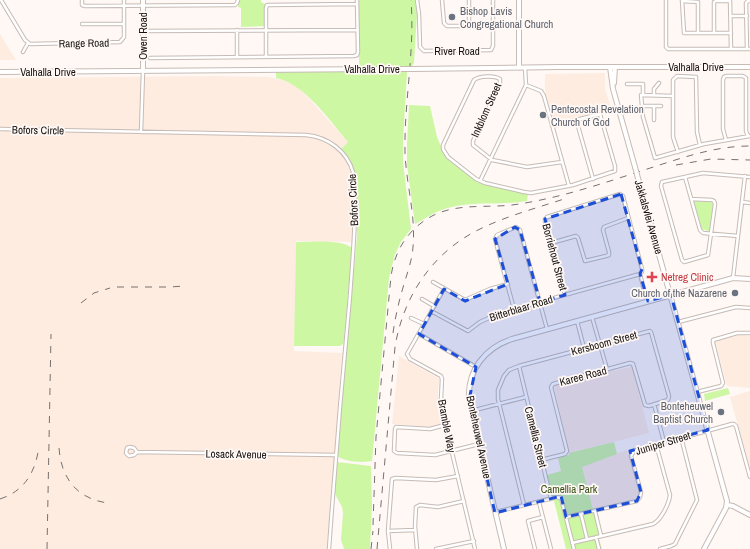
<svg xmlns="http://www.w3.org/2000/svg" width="750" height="549" font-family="'Archivo Narrow',sans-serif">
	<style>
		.built { fill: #feece1 }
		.green { fill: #cef7a4 }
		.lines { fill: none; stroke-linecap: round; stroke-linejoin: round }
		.street-casing { stroke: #c6bbb5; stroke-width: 4.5 }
		.secondary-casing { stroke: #c6bbb5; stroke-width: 6 }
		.street { stroke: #fff; stroke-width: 2.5 }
		.secondary { stroke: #fff; stroke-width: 4 }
		.rail { stroke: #76716f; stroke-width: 1; stroke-dasharray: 7 7; stroke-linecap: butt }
		.secondary-bridge-casing { stroke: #c6bbb5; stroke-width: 6; stroke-linecap: butt }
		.secondary-bridge { stroke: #fff; stroke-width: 4 }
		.marked { fill: #1d4ed8; fill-opacity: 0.2; stroke: #1d4ed8; stroke-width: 3; stroke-dasharray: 8 5; stroke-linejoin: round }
		.worship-dot { fill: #6b7280; stroke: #fff8f5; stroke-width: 1.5 }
		.health-dot { fill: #e0444e; stroke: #fff8f5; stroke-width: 1.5 }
		.labels { text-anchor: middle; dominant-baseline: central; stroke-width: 3.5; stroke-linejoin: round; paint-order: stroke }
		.worship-label { font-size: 11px; fill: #5b616d; stroke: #fff8f5; text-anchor: start }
		.street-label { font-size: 11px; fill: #161210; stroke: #fff8f5 }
		.health-label { font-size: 11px; fill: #be3a42; stroke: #fff8f5; text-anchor: start }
		.park-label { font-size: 11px; fill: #354e13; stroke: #fff8f5 }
	</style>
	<rect width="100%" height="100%" fill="#fff8f5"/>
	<path class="built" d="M0 34 16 60H0Z
		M605 73V88L610 105 600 111 556 123 553 122 545 90V74Z
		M216 76 270 77 289 82 297 87 306 95 348 142 340 150 349 162 355 181V242L296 241 294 351 342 353 327 549H0V78Z
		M739 335 750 336V388L727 386 715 341Z
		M399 356 440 379 438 389V405L441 422 440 425 432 427 392 424Z
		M630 367H632L649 433 569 453 554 386 613 370V371Z
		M750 391V468L730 397Z
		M627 450 640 494 638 498 593 509 582 466Z"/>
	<path class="green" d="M239 0H261V2L265 4V26L241 27V8L238 7Z
		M359 0H415L417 13 414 63 412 66 359 67Z
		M276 72H407L403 141V162L411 229 401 242 395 254 389 278 372 461C361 463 346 462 337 456L357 237 356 176 349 158 341 149 348 142C329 120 305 84 276 78Z
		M409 105 430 106 437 137 446 158 477 182 528 194 527 201C498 206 467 200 439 211 431 214 423 220 415 224L407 165V144Z
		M696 201 711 202 713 204 710 230 708 231 702 229 694 202Z
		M296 242C309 242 343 239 352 248L344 339 343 344 340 346H294Z
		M728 388 730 394 705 401 704 394Z
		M614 442 617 454 582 467 593 509 595 512 601 536 599 539 602 549H566L554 501 551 499 552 496 547 475 561 471 558 458 569 455V453Z
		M337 462 371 466 372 504 370 549H344L341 540 343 513 342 507 335 494Z"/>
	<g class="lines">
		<defs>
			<path id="street" d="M1 0 25 40 30 44 120 42 124 37V0
				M82 0V5L85 6 235 5 237 3 238 0
				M417 0 419 14 420 47 424 51 491 50 493 46V0
				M442 0 444 23 447 26H493
				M469 0V26
				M666 0V47L668 49H750
				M682 0 684 33H731
				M730 0 731 49
				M682 1 698 2V33
				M731 16H747
				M82 24H124
				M237 30V57
				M143 31 358 30
				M714 33V2L716 1H730
				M747 49 746 3 748 1H750
				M23 52 28 43
				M266 57V8L267 5 357 4
				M150 58 354 56 357 55 358 52 357 0
				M627 84H643V95
				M526 85 541 91 544 96 569 186
				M654 95V89L659 83
				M673 96 641 95 643 117 655 158 704 144 750 136
				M642 106H654V120
				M654 106H661
				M576 119 593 179
				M552 126 600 114 615 166V171L573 185 531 193 524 192 485 183 476 179 448 157 443 149V145L474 80C479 76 494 75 500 79V84L473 141V145L492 160 527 167 562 162
				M0 129 306 135C328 137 347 151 353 172 356 183 355 194 355 205 355 236 352 265 350 296 342 380 335 464 329 549
				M141 132 143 71
				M726 140 723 129V80L724 77 726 76H743L746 78V131L748 136
				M678 152 673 137V80L677 76 696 77 697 132 700 145
				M685 177 700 230 703 233 738 236
				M480 181 526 85 525 68
				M691 199 712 200 714 201 715 204 708 255 684 262 682 260 661 186 662 182 703 173 750 177
				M742 202 750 203
				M551 243 576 236 578 238 585 261 606 256 609 255V252L603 230 604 227 628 218
				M733 278 745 176
				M433 282 465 300 490 289 508 284
				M444 289 407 354 410 359 441 376 442 379 441 399 444 419 475 549
				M565 295 545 222V219L547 217 620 194 623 196 642 269V272L640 274 647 301
				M422 299 434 306
				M514 309 495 239 497 235 516 227 520 230 547 329
				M431 311 468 331 480 322 500 313 640 274
				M592 317 607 369
				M411 318 424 324
				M577 321 584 348
				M678 322 736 307 750 308
				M419 334 476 367
				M519 366 551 499
				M697 392 721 386 723 383 713 343V340L737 333H750
				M654 404 664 442
				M471 411 526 397
				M445 425 430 429 396 427 395 429 394 451 397 453 435 455 479 444
				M130 447 134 448 137 452 134 455 129 456 126 453 127 448Z
				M137 452 335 455
				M539 502 551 549
				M524 505 498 399V390L504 376 509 370 519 366 650 331 651 332 669 396 668 400 649 406 645 405 633 364 630 363 553 384 551 387 567 451 565 454 541 460
				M595 511 601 536
				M496 512 557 497 561 498 574 549
				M581 514 587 539
				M566 517 637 501 640 497 641 492 631 456 634 451 732 424H734L736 426 750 477
				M388 531 415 530
				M596 537 599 549
				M572 543 653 524C661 520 669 504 670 495L656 444
				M390 549 388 531 392 479 396 478 436 480 458 476
				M417 549 415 526 416 507 420 505 438 507 464 501
				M436 549 474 541
				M535 549 528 521 543 517
				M660 549 671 546 675 544 697 500 681 437"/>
			<path id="secondary" d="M143 0V71
				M519 0V68
				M610 67 613 89 635 167
				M411 69 559 67H750
				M0 72 381 69
				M614 83 615 67
				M639 182 727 501 726 508 704 549
				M727 505 733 506 750 515
				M504 549 469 400C467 370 485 348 512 339L726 280 733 278 750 279"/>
		</defs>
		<use href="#street" class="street-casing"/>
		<use href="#secondary" class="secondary-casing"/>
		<use href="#street" class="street"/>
		<use href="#secondary" class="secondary"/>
		<path class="rail" d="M676 165 711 159 750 160
			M117 287H169L185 286
			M81 303 94 293 110 288
			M393 333C395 319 398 305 402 291 406 276 412 262 413 247 416 215 406 184 405 152 404 102 415 51 411 0
			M59 448C61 478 77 499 108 503
			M0 499C25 491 36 471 39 446
			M373 525 376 437 391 276C395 250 408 229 432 216 457 203 486 208 512 205 557 199 601 184 644 170 679 159 713 146 750 146
			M47 549 51 334
			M371 549 373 531
			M377 549 395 347C403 297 432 253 478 230 506 216 537 208 567 198"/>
		<defs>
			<path id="secondary-bridge" d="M381 69H411
				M635 167 639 182"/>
		</defs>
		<use href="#secondary-bridge" class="secondary-bridge-casing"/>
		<use href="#secondary-bridge" class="secondary-bridge"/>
	</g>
	<path class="marked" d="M621 194 642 269 640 274 648 301 671 295 708 430 630 451 641 492 637 501 566 517 561 496 495 513 469 400 476 367 419 334 444 289 465 301 508 284 495 239 515 227 520 230 540 302 565 295 545 219Z"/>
	<g class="worship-dot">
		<circle cx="452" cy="17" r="4"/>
		<circle cx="543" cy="115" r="4"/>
		<circle cx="735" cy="293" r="4"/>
		<circle cx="721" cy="412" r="4"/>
	</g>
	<path class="health-dot" d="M650 271h4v4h4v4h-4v4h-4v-4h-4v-4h4z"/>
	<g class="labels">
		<g class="worship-label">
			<text x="460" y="11">Bishop Lavis<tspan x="460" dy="13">Congregational Church</tspan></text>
			<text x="551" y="109">Pentecostal Revelation<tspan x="551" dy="13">Church of God</tspan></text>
			<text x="727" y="293" text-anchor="end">Church of the Nazarene</text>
			<text x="713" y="406" text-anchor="end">Bonteheuwel<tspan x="713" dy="13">Baptist Church</tspan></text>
		</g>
		<g class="street-label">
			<text transform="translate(143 36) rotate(-90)">Owen Road</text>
			<text transform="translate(84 43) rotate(-1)">Range Road</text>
			<text x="457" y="51">River Road</text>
			<text x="696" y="67">Valhalla Drive</text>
			<text x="372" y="69">Valhalla Drive</text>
			<text x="48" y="72">Valhalla Drive</text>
			<text transform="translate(486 110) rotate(-66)">Inkblom Street</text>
			<text transform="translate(38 130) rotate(1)">Bofors Circle</text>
			<text transform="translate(353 200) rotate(-93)">Bofors Circle</text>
			<text transform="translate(649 217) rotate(74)">Jakkalsvlei Avenue</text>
			<text transform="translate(555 257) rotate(75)">Borriehout Street</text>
			<text transform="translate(521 308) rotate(-17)">Bitterblaar Road</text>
			<text transform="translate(604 343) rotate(-15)">Kersboom Street</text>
			<text transform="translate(583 376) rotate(-15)">Karee Road</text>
			<text transform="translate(447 426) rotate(79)">Bramble Way</text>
			<text transform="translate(479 437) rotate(78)">Bonteheuwel Avenue</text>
			<text transform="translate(536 437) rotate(76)">Camellia Street</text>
			<text transform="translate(663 443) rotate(-17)">Juniper Street</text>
			<text transform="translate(236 454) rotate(1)">Losack Avenue</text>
		</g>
		<g class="health-label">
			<text x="661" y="277">Netreg Clinic</text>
		</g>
		<g class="park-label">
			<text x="569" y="489">Camellia Park</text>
		</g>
	</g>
</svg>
